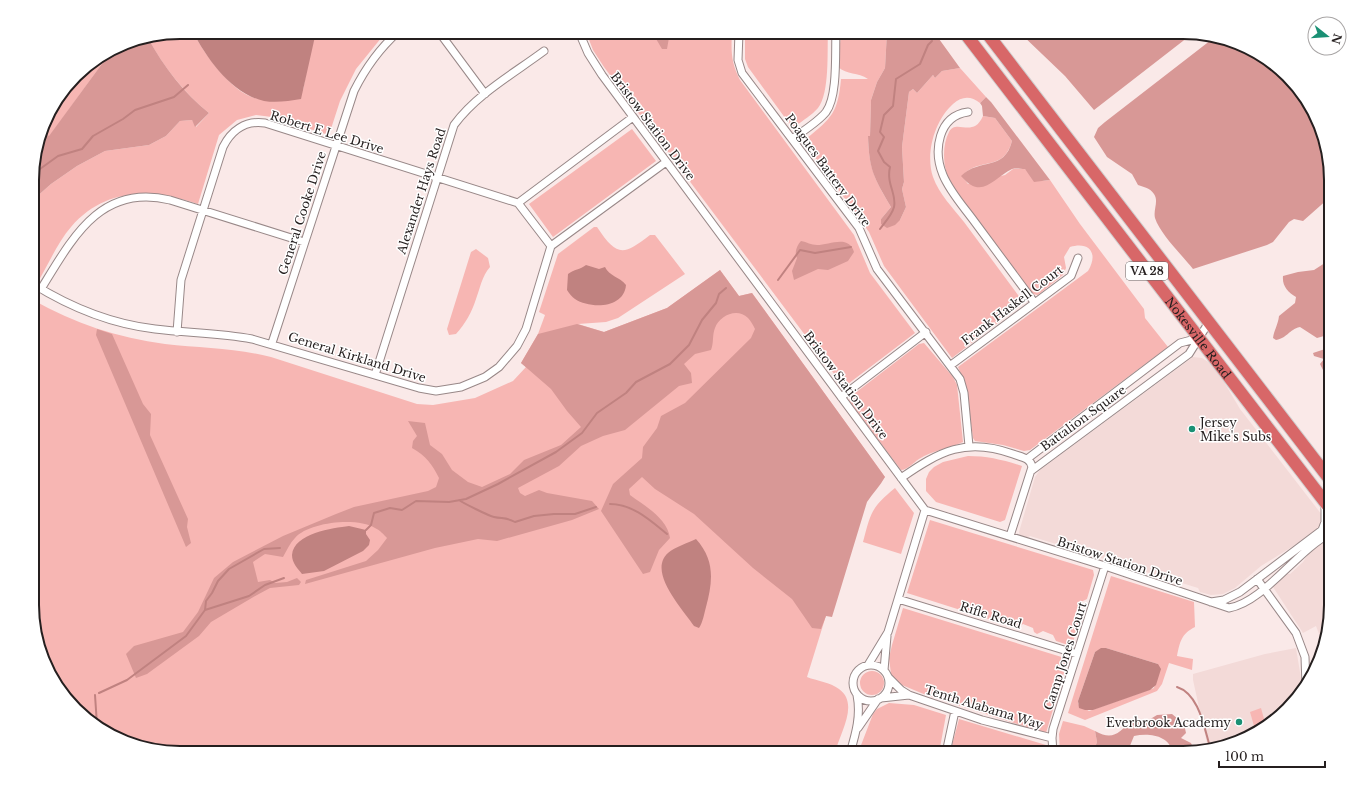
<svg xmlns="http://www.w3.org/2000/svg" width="1363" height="785" font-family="'Libre Baskerville',serif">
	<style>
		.built { fill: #f3dad8 }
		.green { fill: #f7b6b3; fill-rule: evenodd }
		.forest { fill: #d89896 }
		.water { fill: #c08280 }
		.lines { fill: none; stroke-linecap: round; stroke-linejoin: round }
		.stream { stroke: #c08280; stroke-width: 2 }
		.street-casing { stroke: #988888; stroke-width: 9 }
		.highway-casing { stroke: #cfcece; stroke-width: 14 }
		.street { stroke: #fff; stroke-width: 7 }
		.highway { stroke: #d86768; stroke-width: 12 }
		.poi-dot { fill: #1a9074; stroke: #fff; stroke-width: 1.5 }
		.labels { text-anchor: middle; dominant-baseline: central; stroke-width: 3; stroke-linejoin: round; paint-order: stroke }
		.shield { fill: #fff; stroke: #666262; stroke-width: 1 }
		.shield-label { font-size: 11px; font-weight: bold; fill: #251f1f }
		.street-label { font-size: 12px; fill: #251f1f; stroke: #fff }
		.poi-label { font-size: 12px; fill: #251f1f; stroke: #fff; text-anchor: start }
		.rim { fill: none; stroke: #251f1f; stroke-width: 2 }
	</style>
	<rect width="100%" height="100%" fill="#fae9e8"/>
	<path class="built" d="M1193 357 1202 358 1210 363 1224 382 1240 409 1322 515 1323 518 1319 530 1261 566 1235 588 1223 594 1211 595 1200 592 1198 588 1030 536 1026 538 1020 536 1019 532 1035 477 1040 470Z
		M1331 535V614L1322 642 1316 626 1303 633 1273 587 1274 583 1284 574H1290L1303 562 1309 553Z
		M1296 648 1301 678V692L1288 709 1257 733 1208 748 1193 680V674L1265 654Z"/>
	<path class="green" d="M180 32H193C203 52 231 92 255 98 263 100 293 92 303 90L309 58 316 32H386L356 69 340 101 329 135 272 117 256 115 237 120 219 135 198 204C151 189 106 187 71 227 58 242 49 263 39 280L33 279V200L51 184 77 166 105 151 149 145 166 136 180 121 192 120 196 127 209 113C184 93 163 66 148 38Z
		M586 32H732C731 52 731 62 740 80L854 235 870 273 915 333 844 387 604 67 593 50Z
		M745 32H828C827 51 830 93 818 108 812 115 803 120 796 126H791L748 67 745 59Z
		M841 32H887L885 68 877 82 871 100 870 136 868 137C869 169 875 180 891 207L881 219 900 220 906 207 902 189 904 182 902 147 909 92 913 89 917 93 933 75 935 78 942 71 960 68 986 97 980 103C971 96 962 96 953 104 935 120 925 153 933 177 939 194 953 208 964 222 984 249 1004 276 1024 303L952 358 884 266 869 232 806 145 807 138C832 118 838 112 841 79H868C858 72 847 75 838 67Z
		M107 54 104 61 49 137 42 133 47 115 82 69Z
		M983 116 995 118 1012 141C1003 173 980 156 962 176L968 184 1005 175 1013 169H1025L1043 181 1050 180 1080 224 1144 309 1145 318 1168 347 1030 450 1024 451 1003 445 975 441 973 438 966 387 958 367 1088 271C1099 253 1089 241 1070 247L1064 257 1066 268 1063 275 1038 295 1032 294C1014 270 997 246 979 223 967 207 952 190 946 171 943 159 943 143 949 132 956 118 973 139 983 116Z
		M632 129 656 161 553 237 529 204Z
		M594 227H597C617 257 623 256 650 235H655L685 274 618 318 606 322 578 324 604 332 667 308 720 270 739 296 752 293 885 477 873 487 860 506 807 677C817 681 830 682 839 689 860 704 839 734 835 753H180L106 733 57 687 33 624V300C74 323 118 338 165 344 201 348 236 348 271 357L417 404 433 405 475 398 513 381 526 367 521 363 538 334 545 315 539 312 558 254Z
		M476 249 488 258 490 267C482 276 480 288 476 299 472 312 465 324 456 334L449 335 447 329 471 252Z
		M924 343 953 377 957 385 963 442C949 449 933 450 919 459 913 463 907 470 901 470L849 401 850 397 919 344Z
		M968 456C987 456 1004 460 1022 466L1005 520 1000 522 936 502 926 491V479L929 472 934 467 943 462Z
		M895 488 914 513 901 554 863 542C871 512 871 508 895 488Z
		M930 520 1093 570 1094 575 1087 599 1081 602 1078 612 1081 617 1073 642 1068 645 1056 641 1053 635 1043 631 1037 634 1034 632 1033 628 1023 624 1018 628 1014 627 907 593Z
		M1111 576 1194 602 1195 627C1181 634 1180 642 1177 656L1193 659 1192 670 1169 663 1162 684 1157 691 1085 720 1068 713ZM1106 648 1158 664 1154 688 1089 711 1078 704V701L1095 652Z
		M903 608 1068 659 1046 733 926 695 902 685 895 680 891 674 889 658 892 645Z
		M860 683a12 12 0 1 1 24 0a12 12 0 1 1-24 0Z
		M889 703 914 705 946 715 939 753H858L873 714 877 709Z
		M1261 708 1266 726 1256 733 1250 712Z
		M959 719 1046 745V753H950Z
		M1063 721 1084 726 1095 731 1097 742 1094 750 1096 753H1060L1059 734Z"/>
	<path class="forest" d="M652 32H670L667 49H662Z
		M887 32H934L960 68 942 71 935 78 933 75 917 93 913 89 909 92 902 147 904 182 902 189 906 207 900 220 895 225 887 228 881 224V219L891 207C874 178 869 170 868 136H870L871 100 877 82 885 68Z
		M1019 32H1183L1192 34 1094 110 1065 76Z
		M148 38C164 67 184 93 209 113L195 127 192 120 180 121 166 136 149 145 105 151 77 166 51 184 33 200V161L42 133 49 136 104 61C111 44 132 42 148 38Z
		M1211 40 1257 52 1306 98 1331 170V199L1329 198 1303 221 1294 219 1289 222 1273 242 1267 245 1193 269C1182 255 1160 234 1155 218 1153 210 1159 201 1154 194 1150 188 1144 187 1138 185L1132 174 1107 157 1094 137 1098 128 1105 122Z
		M986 97 991 102 1050 180 1034 182 1025 169C1021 169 1016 168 1012 169 993 178 982 201 961 176 981 157 1004 172 1012 141L995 118 983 116 982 106 980 103Z
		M801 241C807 242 811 245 817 245 829 245 849 234 854 252L848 261 828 270 818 269 794 280 792 271 797 258C794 253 797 245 801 241Z
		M1331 259V334L1317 338 1300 327C1288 330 1289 337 1276 340L1273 338C1274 330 1278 325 1279 316L1295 303 1296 297C1288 292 1282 286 1283 276L1298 272 1314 270Z
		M720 270 739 296 752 293 885 477C880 486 873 493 867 502L832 617 826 616 821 629 812 628 792 599 753 568 694 514 655 489 642 477 629 489 630 495C646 507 667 518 670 538L659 550 650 572 643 574 601 511 613 484 642 458 643 447 657 428 661 416 685 403 751 338 755 329C753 325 751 321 748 318 737 307 719 316 715 328 712 335 714 343 711 350L695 354 684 364 691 373 692 383 679 386 625 430 603 436 581 446 559 466 518 488 520 493 525 496 539 490 547 493 592 501 599 509 572 520 497 541 478 539 435 548 305 584 306 580 366 561 378 550 387 538C384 535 380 530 375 528 357 517 309 522 295 538 290 543 287 550 283 557L265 554 253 562 258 582 270 580 275 583 287 582 297 578 301 582 299 585 270 588 257 595 211 622 199 636 147 674 136 678 126 654 134 646 183 632 198 612 214 578 233 562 283 536 336 514 354 507 428 491 436 487 439 478C432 464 426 456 412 448L413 441 417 436 408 421 425 423 430 445 442 454 452 470 468 482 482 487 510 474 524 460 561 445 581 427 567 411 551 389 521 363 538 334 577 324 604 332 667 308Z
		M97 329 112 334 143 404 151 414 150 435 188 519 187 527 191 543 186 547 96 335Z
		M1331 347V397L1324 396 1327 378 1320 364 1324 359 1314 356 1313 353Z
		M1172 714 1184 724 1186 733 1181 738 1191 743 1195 752 1173 753C1169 735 1149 733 1134 736L1127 753H1096L1094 750 1097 742 1095 731C1113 741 1119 733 1132 720L1147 721 1157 715Z"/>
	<path class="water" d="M193 32H316L301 99C289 101 276 103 264 101 232 94 207 59 193 32Z
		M586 265 599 269 605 267C609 276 620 277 626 285 624 309 590 309 575 299 572 297 569 293 567 290L568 274C574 269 580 270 586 265Z
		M349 526 366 530V534L370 540 369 545 363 551 324 571 302 574C298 569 292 563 292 555 294 533 333 528 349 526Z
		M696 539C715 560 713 581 706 607 704 614 703 622 699 628L694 626C683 609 647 572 668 553 675 547 688 543 696 539Z
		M1101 648H1106L1158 664 1161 669 1156 685 1150 690 1093 710H1085L1079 708 1078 701 1095 652Z"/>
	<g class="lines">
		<path class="stream" d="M33 174 58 156 82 149 93 136 123 119 135 110 174 97 188 85
			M880 229C885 222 892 215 894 207 897 194 886 184 890 167L884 162 878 151 884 137 880 132 884 115 893 106 896 79 920 64 928 45 932 41
			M778 280 800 250 815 253 851 247
			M459 500C463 503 489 516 494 517 503 519 506 517 515 522L534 516 554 514H575L596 507
			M610 504C633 504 651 521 667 534
			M366 530 371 525 374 513 390 508 402 510 416 501 449 502 466 499 498 484 556 452 582 433 597 413 626 393 636 382 670 364 689 345 702 320 716 303 719 294 726 288
			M205 610 206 601 212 593 218 581 229 569 264 549 280 548
			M1177 687C1199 694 1204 727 1210 747
			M99 693 127 680 186 636 205 610 249 596 265 585 284 578
			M95 695 97 725"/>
		<defs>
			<path id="street" d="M439 32 485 94
				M579 32 588 53 602 75 925 510 1105 566 1229 608C1264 602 1297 550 1331 533
				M739 32 738 60 742 73 859 228 877 269 960 379 964 393 969 446
				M968 112C938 116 933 151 943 175 950 192 963 206 974 221 994 248 1014 275 1034 302
				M792 139C803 131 818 122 826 112 838 96 835 52 836 32
				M518 203 633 117
				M33 284C70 307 112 324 155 329 187 333 220 333 252 339L419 388 436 391 461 387 485 377 499 367 517 346 526 329 551 246 666 162
				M41 289C72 239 100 183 170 200L304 242
				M177 332 181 280 223 147C231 131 245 120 265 123L518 203 551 246
				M272 343 354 91C365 69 379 49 398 32
				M951 365 1071 276 1078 258
				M375 375 454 125C477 94 513 74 544 51
				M841 397 926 332
				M1027 459 1180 343 1199 338
				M1031 471 1189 354 1209 322
				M901 478C940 451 966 437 1013 454 1021 457 1031 458 1032 467L1010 536
				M1257 579 1296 633 1305 657 1306 686
				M898 599 1077 654
				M1211 602 1224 600 1240 592 1322 530 1325 522V503
				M868 665 888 632 925 510
				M853 683a18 18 0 1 1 36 0a18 18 0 1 1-36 0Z
				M884 670 887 636
				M888 677 901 690 909 695 982 720 1052 738
				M881 698 909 695
				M858 728 878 699
				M850 753C856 733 861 715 857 695
				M946 753 955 711
				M1053 753 1052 738 1053 729 1105 566"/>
			<g id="highway">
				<path id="s1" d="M964 32 1331 510"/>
				<path d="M986 32 1331 481"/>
			</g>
		</defs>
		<use href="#street" class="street-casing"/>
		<use href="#highway" class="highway-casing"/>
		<use href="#street" class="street"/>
		<use href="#highway" class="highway"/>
	</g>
	<g class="poi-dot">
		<circle cx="1192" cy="429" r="4"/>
		<circle cx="1239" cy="722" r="4"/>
	</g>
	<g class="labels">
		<rect class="shield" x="1126" y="262" width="42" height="18" rx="3"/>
		<g class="shield-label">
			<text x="1147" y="271">VA 28</text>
		</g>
		<g class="street-label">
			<text transform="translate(653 126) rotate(53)">Bristow Station Drive</text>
			<text transform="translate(327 132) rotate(17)">Robert E Lee Drive</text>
			<text transform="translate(828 170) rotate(54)">Poagues Battery Drive</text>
			<text transform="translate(421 191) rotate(-72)">Alexander Hays Road</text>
			<text transform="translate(302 213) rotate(-72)">General Cooke Drive</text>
			<text transform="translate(1012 305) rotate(-37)">Frank Haskell Court</text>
			<text stroke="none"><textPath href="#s1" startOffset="385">Nokesville Road</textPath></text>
			<text transform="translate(357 357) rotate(17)">General Kirkland Drive</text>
			<text transform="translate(846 385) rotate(53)">Bristow Station Drive</text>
			<text transform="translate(1083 418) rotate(-36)">Battalion Square</text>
			<text transform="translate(1120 561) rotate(18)">Bristow Station Drive</text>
			<text transform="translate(991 615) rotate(17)">Rifle Road</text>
			<text transform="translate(1065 656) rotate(-72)">Camp Jones Court</text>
			<text transform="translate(984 707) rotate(17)">Tenth Alabama Way</text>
		</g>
		<g class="poi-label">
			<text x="1200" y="422">Jersey<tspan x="1200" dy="14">Mike's Subs</tspan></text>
			<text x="1231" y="722" text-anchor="end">Everbrook Academy</text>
		</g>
	</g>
	<path d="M0 0H1363V785H0ZM180 39H1183A141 141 0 0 1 1324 180V605A141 141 0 0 1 1183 746H180A141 141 0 0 1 39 605V180A141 141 0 0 1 180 39Z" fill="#fff" fill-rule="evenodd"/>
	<path class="rim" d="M180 39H1183A141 141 0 0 1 1324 180V605A141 141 0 0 1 1183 746H180A141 141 0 0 1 39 605V180A141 141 0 0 1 180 39Z"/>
	<g transform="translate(1327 36) rotate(107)"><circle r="19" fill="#ffffff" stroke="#a8a5a5"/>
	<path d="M0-3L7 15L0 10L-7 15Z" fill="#1a9074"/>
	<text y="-6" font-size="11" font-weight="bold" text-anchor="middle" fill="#251f1f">N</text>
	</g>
	<path d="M1219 761v6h106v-6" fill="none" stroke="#251f1f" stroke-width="2"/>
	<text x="1225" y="761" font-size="12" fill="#251f1f" stroke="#ffffff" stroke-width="3" paint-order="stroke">100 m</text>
</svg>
